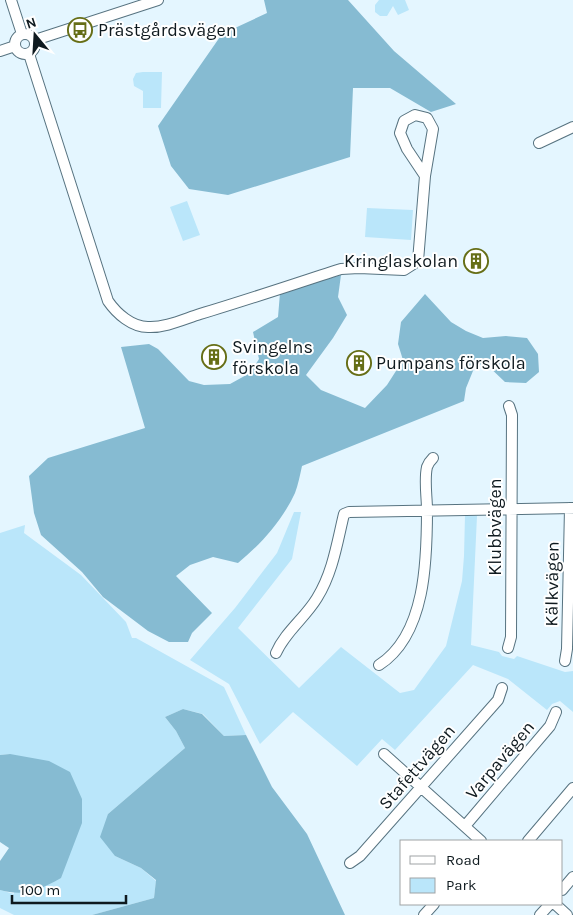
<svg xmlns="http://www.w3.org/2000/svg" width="573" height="915" font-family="Karla,sans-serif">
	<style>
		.green { fill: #bae6fa }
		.forest { fill: #86bbd2 }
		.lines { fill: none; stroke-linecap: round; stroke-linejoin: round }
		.minor-casing { stroke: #577380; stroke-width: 12 }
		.minor { stroke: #fff; stroke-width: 10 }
		.labels { text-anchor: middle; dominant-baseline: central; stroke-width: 4; stroke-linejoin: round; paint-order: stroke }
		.poi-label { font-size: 18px; fill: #0f1a1f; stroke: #fff; text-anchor: start }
		.street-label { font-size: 18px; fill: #0f1a1f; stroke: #fff }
	</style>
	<rect width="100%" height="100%" fill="#e4f6ff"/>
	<path class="green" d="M379 0H405L409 10 398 15 393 6 387 16H380L375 12V5Z
		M143 72H162L161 108H143V91L134 86 133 79 136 73Z
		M187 201 200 235 183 241 170 207Z
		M367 208 413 210 411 240 365 237Z
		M294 512H301L292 559 238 628 299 688 341 647 400 693 414 690 446 646 462 581 464 556 465 515 477 516 471 645 499 652 502 656 514 659 517 656 565 672 573 671V712L560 701 552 704 547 710 508 679 473 665 395 750 382 739 357 766 293 712 260 744 229 684 190 660 235 608 277 553Z
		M25 525 24 533 81 575 126 622 132 638H136L224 687 246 735 224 736 203 714 183 709 165 717 176 731 185 748 108 814 115 856 141 868 156 881 154 898 92 915H14L0 908V890L14 894 10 754 0 755V533Z"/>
	<path class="forest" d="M264 0H348L394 51 456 104 431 112 390 88H353L350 157 228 195 189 189 171 166 158 126 222 34 267 13Z
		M341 275 338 297 347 315 333 338 306 375 321 390 365 408 387 385 403 360 398 344 401 322 425 294 451 322 466 331 483 338 506 336 527 338 538 354 539 372 526 383 505 382 485 363 475 366 466 388 464 401 302 466C300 475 298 485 295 493 282 521 261 544 238 563L213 557 190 565 176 576 212 613 192 633 188 642H169L148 631 103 597 82 572 41 535 34 513 29 476 48 458 145 428 121 347 149 344 158 349 189 381 204 385 230 384 250 373 259 359 253 332 278 317 280 293Z
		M183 709 202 714 224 736 246 735 272 787 307 834 345 915H92L154 898 156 880 141 868 115 856 100 837 108 814 185 748 176 731 165 717Z
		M10 754 49 761 70 772 82 799V823L61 878C39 890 25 897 0 890V861L9 848 0 842V755Z"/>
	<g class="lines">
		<defs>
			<path id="minor" d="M11 0 22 34
				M15 44a10 10 0 1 1 20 0a10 10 0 1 1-20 0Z
				M35 40 158 0
				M0 51 15 46
				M29 54 108 301C117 314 132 327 148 327 165 328 184 319 200 314 247 300 294 284 341 269L359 268 404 270 418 261 425 176 433 129 427 118 415 115 404 121 400 133 407 149 425 176
				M539 143 573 127
				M508 648 511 637 512 415 509 406
				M276 653C285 632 305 618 317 598 333 572 337 543 344 514L349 512 573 508
				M565 661 567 649 570 508
				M379 665C426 635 427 559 427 510 427 497 424 480 427 467 428 464 431 460 433 458
				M384 754 481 841
				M465 826 550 726 556 712
				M528 841 573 788
				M350 863 360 856 498 700 502 688
				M562 890 573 877
				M555 904 567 915
				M424 915 434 904
				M540 915 550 904"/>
		</defs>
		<use href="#minor" class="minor-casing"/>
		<use href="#minor" class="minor"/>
	</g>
	<defs>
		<symbol id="bus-ring" viewBox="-11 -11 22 22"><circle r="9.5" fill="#fff" stroke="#666e16" stroke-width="1.5"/><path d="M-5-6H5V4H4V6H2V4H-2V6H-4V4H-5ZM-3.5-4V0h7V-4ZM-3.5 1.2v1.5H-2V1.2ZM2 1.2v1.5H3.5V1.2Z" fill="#666e16"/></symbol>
		<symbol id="building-ring" viewBox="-11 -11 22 22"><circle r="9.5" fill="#fff" stroke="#666e16" stroke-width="1.5"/><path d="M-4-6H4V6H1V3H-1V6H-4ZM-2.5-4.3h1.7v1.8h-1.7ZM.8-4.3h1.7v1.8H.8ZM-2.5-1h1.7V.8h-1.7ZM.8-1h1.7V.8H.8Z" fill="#666e16"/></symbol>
	</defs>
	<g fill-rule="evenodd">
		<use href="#bus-ring" x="66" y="16" width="28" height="28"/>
		<use href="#building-ring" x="462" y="247" width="28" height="28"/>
		<use href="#building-ring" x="200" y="343" width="28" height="28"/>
		<use href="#building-ring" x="345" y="349" width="28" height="28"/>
	</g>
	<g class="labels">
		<g class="poi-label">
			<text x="98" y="30">Prästgårdsvägen</text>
			<text x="458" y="261" text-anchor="end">Kringlaskolan</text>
			<text x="232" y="347">Svingelns<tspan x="232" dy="21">förskola</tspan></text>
			<text x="376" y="363">Pumpans förskola</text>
		</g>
		<g class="street-label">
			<text transform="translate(495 527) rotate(-90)">Klubbvägen</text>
			<text transform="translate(552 584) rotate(-89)">Kälkvägen</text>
			<text transform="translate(500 760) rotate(-50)">Varpavägen</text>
			<text transform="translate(417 767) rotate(-49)">Stafettvägen</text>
		</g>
	</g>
	<rect x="400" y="840" width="162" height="65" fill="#ffffff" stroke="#9fa3a5"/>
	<rect x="410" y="856" width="25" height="8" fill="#ffffff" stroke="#9fa3a5"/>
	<text x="446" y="865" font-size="15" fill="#0f1a1f">Road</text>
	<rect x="410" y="878" width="25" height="15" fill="#bae6fa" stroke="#9fa3a5"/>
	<text x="446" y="890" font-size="15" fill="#0f1a1f">Park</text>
	<g transform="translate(35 35) rotate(342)" stroke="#ffffff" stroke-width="4" paint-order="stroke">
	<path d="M0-4L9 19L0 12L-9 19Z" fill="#0f1a1f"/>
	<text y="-8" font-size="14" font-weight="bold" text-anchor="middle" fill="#0f1a1f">N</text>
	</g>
	<path d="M12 895v8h114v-8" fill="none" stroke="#0f1a1f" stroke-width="2.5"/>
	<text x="20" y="895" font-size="15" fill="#0f1a1f" stroke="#ffffff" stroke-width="4" paint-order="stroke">100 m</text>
</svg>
